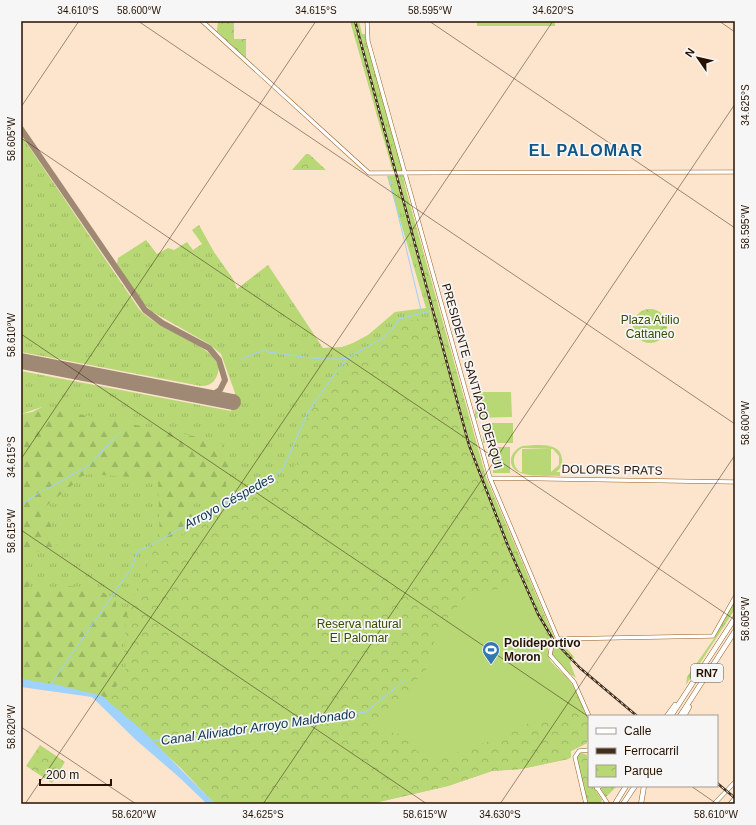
<svg xmlns="http://www.w3.org/2000/svg" width="756" height="825" font-family="Helvetica,sans-serif">
	<style>
		.grass { fill: url(#grass-tufts) }
		.forest { fill: url(#forest-firs) }
		.park { fill: url(#park-crowns) }
		.pitch { fill: #b7d875; fill-rule: evenodd }
		.water { fill: #9fd2fd }
		.lines { fill: none; stroke-linecap: round; stroke-linejoin: round }
		.stream { stroke: #9fd2fd; stroke-width: 1 }
		.taxiway { stroke: #a08974; stroke-width: 6 }
		.runway { stroke: #a08974; stroke-width: 16 }
		.secondary-casing { stroke: #955f25; stroke-width: 4.5 }
		.highway-casing { stroke: #955f25; stroke-width: 5.5 }
		.secondary { stroke: #fff; stroke-width: 3.5 }
		.highway { stroke: #fff; stroke-width: 4.5 }
		.rail-casing { stroke: #432e1b; stroke-width: 2.5 }
		.rail { stroke: #f6f6f6; stroke-width: 1; stroke-dasharray: 3; stroke-linecap: butt }
		.ticks { fill: none; stroke: #271200; stroke-width: 1; stroke-opacity: 0.45 }
		.labels { text-anchor: middle; dominant-baseline: central; stroke-width: 3.5; stroke-linejoin: round; paint-order: stroke }
		.shield { fill: #f6f6f6; stroke: #65564a; stroke-width: 1 }
		.shield-label { font-size: 11px; font-weight: bold; fill: #271200 }
		.park-label { font-size: 12px; fill: #394d00; stroke: #f6f6f6 }
		.street-label { font-size: 12px; fill: #271200; stroke: #f6f6f6 }
		.poi-label { font-size: 12px; font-weight: bold; fill: #271200; stroke: #f6f6f6; text-anchor: start }
		.water-label { font-size: 13px; font-style: italic; fill: #0a324d; stroke: #f6f6f6 }
		.district-label { font-size: 16px; font-weight: bold; letter-spacing: 1px; fill: #115685; stroke: #f6f6f6 }
		.neatline { fill: none; stroke: #271200; stroke-width: 1.5 }
		.ticks-label { font-size: 10px; text-anchor: middle; fill: #271200 }
	</style>
	<defs>
		<pattern id="grass-tufts" width="24" height="20" patternUnits="userSpaceOnUse"><rect width="24" height="20" fill="#b7d875"/><path d="M3 7l-1-3M5 7V3M7 7l1-3M15 17l-1-3M17 17v-4M19 17l1-3" fill="none" stroke="#9db863"/></pattern>
		<pattern id="forest-firs" width="22" height="20" patternUnits="userSpaceOnUse"><rect width="22" height="20" fill="#b7d875"/><path d="M5 1l3.5 6h-7zM16 11l3.5 6h-7z" fill="#9db863"/></pattern>
		<pattern id="park-crowns" width="20" height="18" patternUnits="userSpaceOnUse"><rect width="20" height="18" fill="#b7d875"/><path d="M2 6a3 3 0 1 1 6 0M12 15a3 3 0 1 1 6 0" fill="none" stroke="#9db863"/></pattern>
	</defs>
	<rect width="100%" height="100%" fill="#fde4cd"/>
	<path class="grass" d="M350 21H359L362 34H365L403 172H393Z
		M21 135 139 309C159 332 212 342 219 368 217 379 213 386 201 386L21 352Z
		M403 175 405 186 400 188 431 309 430 323 467 456 548 646C544 662 559 668 568 679 579 692 592 726 587 743L571 751V757L568 759 521 769 492 771 448 786 370 804H215L181 768 102 696 21 679V459L42 407 21 414V371L231 411 235 393 221 354 209 344 151 311 140 299 117 264 118 258 146 240 157 254 168 248 174 250 187 242 193 250 202 244 192 230 199 225 214 252 233 279 237 289 268 265 323 348 342 347 353 343 368 335 395 312 426 308 387 176Z
		M735 598V609L686 685 687 677 715 637Z
		M560 641 574 657 570 663 576 678 569 673 552 655 554 645Z"/>
	<path class="forest" d="M42 407 219 441 231 458C229 470 222 482 229 494L241 490 212 506 202 500 185 498C182 511 194 513 196 523L160 543 158 479 89 474 74 479 75 483 45 507 58 552H35L21 548V414L32 412Z
		M21 574H28L29 589 55 590 59 586 90 587 116 598V608L132 610 126 619 117 667 126 673 142 730 102 696 58 685 21 679Z"/>
	<path class="park" d="M218 21H234V39H246V58L217 31Z
		M306 154H309L326 170H292Z
		M405 186 486 477 554 637 553 639H548V655L550 662 571 683 588 719 587 743 571 751V757L568 759 521 769 492 771 448 786 370 804H215L181 768 108 701 126 669 124 655 126 619 130 604 153 552 287 476 297 463V442L310 413 331 381 350 358 387 338 399 323 428 317 430 322 431 309 400 188Z
		M633 326a17 17 0 1 1 34 0a17 17 0 1 1-34 0Z
		M40 745 65 762 52 783 26 766Z
		M580 752 587 755 589 786H593L602 800 600 804H587L576 758 577 754Z
		M605 786H617L605 798 601 788Z"/>
	<path class="pitch" d="M477 21H555V26H477Z
		M475 392H511L512 417 475 418Z
		M483 423H513V443H483Z
		M522 446C535 445 561 441 562 459 563 465 560 469 556 472H560V476C547 475 510 480 511 460 511 454 516 449 522 446ZM522 448 553 449 559 456V465L551 472V449H522V472H536H520C511 465 512 454 522 448Z
		M493 447H510V473H493Z
		M524 584 548 639V655L550 661 568 679 578 699 566 716 559 720 529 723 518 727 505 737 480 744 448 756 417 751 406 739 399 734 381 730C378 706 397 706 409 692 415 684 418 676 426 670L438 629 468 594Z"/>
	<path class="water" d="M21 679 58 685 102 696 142 730 215 804H207L180 778 136 740 92 697 21 687Z"/>
	<g class="lines">
		<path class="stream" d="M389 177 421 310
			M242 359 266 349 268 352C294 355 322 362 349 358
			M21 505 43 490 47 489 88 466 121 431
			M51 684 132 567 138 550 148 547 282 471 308 412 333 376 349 357 383 338 392 330 399 319 431 311
			M153 741 366 712 405 680"/>
		<path class="taxiway" d="M21 129 145 310 162 323 209 348 219 360 225 380 220 390 209 397"/>
		<path class="runway" d="M21 361 233 402"/>
		<defs>
			<path id="secondary" d="M202 21 369 173 735 172
				M367 21 368 41 490 478 558 639
				M490 478 735 482
				M558 639 713 636 735 597
				M558 639 552 645 550 655 574 682 589 716
				M596 786 608 804
				M586 804 575 757 579 751 589 750
				M714 804 735 782
				M730 804 735 798"/>
			<path id="highway" d="M667 716 675 705
				M671 716 735 618
				M680 716 735 631
				M684 716 689 707
				M597 788 600 786
				M615 804 626 786
				M623 804 635 786
				M641 804 644 786"/>
		</defs>
		<use href="#secondary" class="secondary-casing"/>
		<use href="#highway" class="highway-casing"/>
		<use href="#secondary" class="secondary"/>
		<use href="#highway" class="highway"/>
		<defs>
			<path id="rail" d="M355 21 469 445 508 546 538 614 554 641 580 668 637 716
				M717 783 735 798"/>
		</defs>
		<use href="#rail" class="rail-casing"/>
		<use href="#rail" class="rail"/>
	</g>
	<path class="ticks" d="M138 21 735 424M429 21 735 228M719 21 735 32M21 107 79 21M21 138 735 620M21 334 589 717M21 459 316 21M21 530 427 804M21 727 136 804M691 786 717 804M25 804 553 21M263 804 735 104M500 804 735 455"/>
	<defs>
		<symbol id="stadium-pin" viewBox="-11 -11 22 30"><path d="M0 17L-7.5 6A9.5 9.5 0 1 1 7.5 6Z" fill="#3379ae" stroke="#f6f6f6"/><path d="M0-5a6.5 5 0 1 0 0 10a6.5 5 0 1 0 0-10ZM-3.5-1.8h7v3.6h-7Z" fill="#fff"/></symbol>
	</defs>
	<g fill-rule="evenodd">
		<use href="#stadium-pin" x="481" y="640" width="20" height="27"/>
	</g>
	<g class="labels">
		<rect class="shield" x="691" y="664" width="32" height="18" rx="3"/>
		<g class="shield-label">
			<text x="707" y="673">RN7</text>
		</g>
		<g class="park-label">
			<text x="650" y="320">Plaza Atilio<tspan x="650" dy="14">Cattaneo</tspan></text>
			<text x="359" y="624">Reserva natural<tspan x="359" dy="14">El Palomar</tspan></text>
		</g>
		<g class="street-label">
			<text transform="translate(472 376) rotate(74)">PRESIDENTE SANTIAGO DERQUI</text>
			<text transform="translate(612 470) rotate(1)">DOLORES PRATS</text>
		</g>
		<g class="poi-label">
			<text x="504" y="643">Polideportivo<tspan x="504" dy="14">Moron</tspan></text>
		</g>
		<g class="water-label">
			<text transform="translate(229 501) rotate(-29)">Arroyo Céspedes</text>
			<text transform="translate(258 727) rotate(-8)">Canal Aliviador Arroyo Maldonado</text>
		</g>
		<g class="district-label">
			<text x="586" y="150">EL PALOMAR</text>
		</g>
	</g>
	<rect width="756" height="825" fill="none" stroke="#f6f6f6" stroke-width="44"/>
	<rect x="588" y="715" width="130" height="72" fill="#f6f6f6" stroke="#a39b94"/>
	<rect x="596" y="728" width="20" height="6" fill="#ffffff" stroke="#a39b94"/>
	<text x="624" y="735" font-size="12" fill="#271200">Calle</text>
	<rect x="596" y="748" width="20" height="6" fill="#432e1b" stroke="#a39b94"/>
	<text x="624" y="755" font-size="12" fill="#271200">Ferrocarril</text>
	<rect x="596" y="765" width="20" height="12" fill="url(#park-crowns)" stroke="#a39b94"/>
	<text x="624" y="775" font-size="12" fill="#271200">Parque</text>
	<g transform="translate(698 58) rotate(304)" stroke="#f6f6f6" stroke-width="3" paint-order="stroke">
	<path d="M0-3L7 15L0 10L-7 15Z" fill="#271200"/>
	<text y="-6" font-size="11" font-weight="bold" text-anchor="middle" fill="#271200">N</text>
	</g>
	<path d="M40 779v6h71v-6" fill="none" stroke="#271200" stroke-width="2"/>
	<text x="46" y="779" font-size="12" fill="#271200" stroke="#f6f6f6" stroke-width="3" paint-order="stroke">200 m</text>
	<rect x="22" y="22" width="712" height="781" class="neatline"/>
	<g class="ticks-label">
		<text x="78" y="14">34.610°S</text>
		<text x="139" y="14">58.600°W</text>
		<text x="316" y="14">34.615°S</text>
		<text x="430" y="14">58.595°W</text>
		<text x="553" y="14">34.620°S</text>
		<text transform="translate(745 105) rotate(-90)" y="4">34.625°S</text>
		<text transform="translate(11 139) rotate(-90)" y="4">58.605°W</text>
		<text transform="translate(745 227) rotate(-90)" y="4">58.595°W</text>
		<text transform="translate(11 335) rotate(-90)" y="4">58.610°W</text>
		<text transform="translate(745 423) rotate(-90)" y="4">58.600°W</text>
		<text transform="translate(11 457) rotate(-90)" y="4">34.615°S</text>
		<text transform="translate(11 531) rotate(-90)" y="4">58.615°W</text>
		<text transform="translate(745 619) rotate(-90)" y="4">58.605°W</text>
		<text transform="translate(11 727) rotate(-90)" y="4">58.620°W</text>
		<text x="134" y="818">58.620°W</text>
		<text x="263" y="818">34.625°S</text>
		<text x="425" y="818">58.615°W</text>
		<text x="500" y="818">34.630°S</text>
		<text x="716" y="818">58.610°W</text>
	</g>
</svg>
